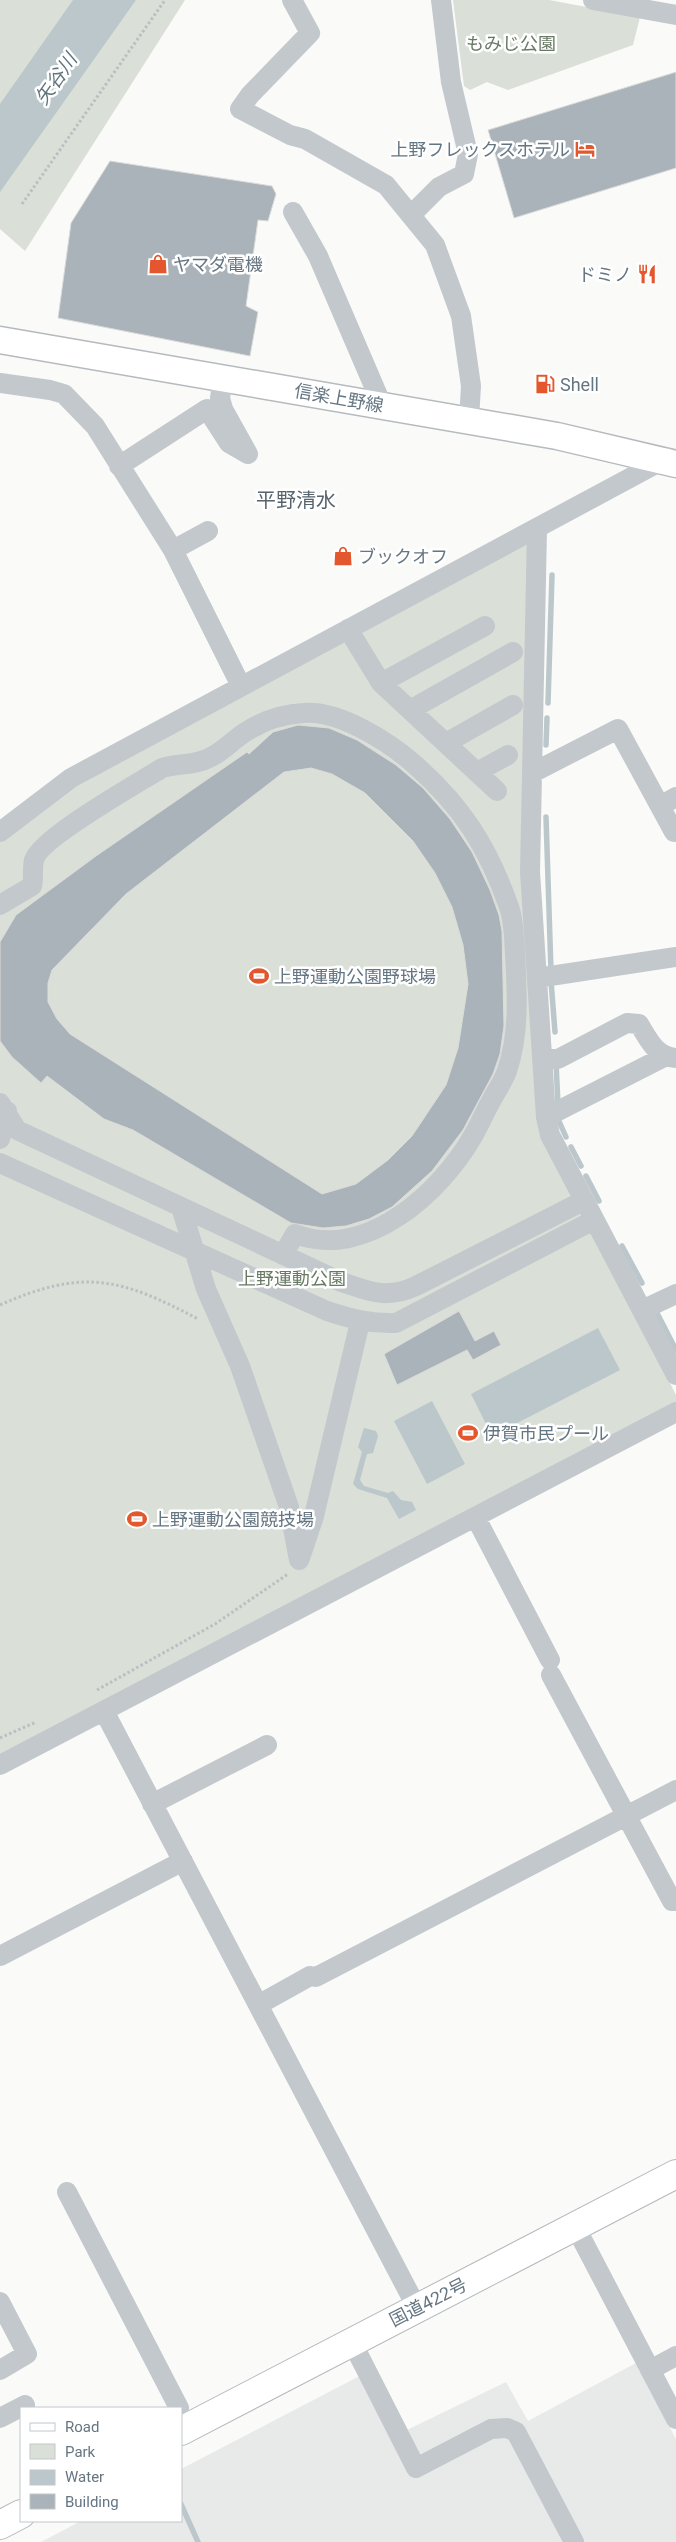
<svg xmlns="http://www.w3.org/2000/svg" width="676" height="2542" font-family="Roboto,'Noto Sans JP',sans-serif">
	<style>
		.built { fill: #e8e9e9 }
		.green { fill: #dadfd7 }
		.water { fill: #bbc7cb }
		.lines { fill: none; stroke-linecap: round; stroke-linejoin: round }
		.stream { stroke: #bbc7cb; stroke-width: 5.5 }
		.building { fill: #aab3b9; stroke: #dcdcda; fill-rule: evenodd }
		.major-casing { stroke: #b5babe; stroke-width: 29 }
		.highway-casing { stroke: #b4b9bd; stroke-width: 30 }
		.path { stroke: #bbbfc2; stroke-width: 3; stroke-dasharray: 2.5 2.5; stroke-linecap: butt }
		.minor { stroke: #c3c8cc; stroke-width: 20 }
		.major { stroke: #fff; stroke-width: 26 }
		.highway { stroke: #fff; stroke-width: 28 }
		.labels { text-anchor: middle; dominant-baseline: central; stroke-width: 5; stroke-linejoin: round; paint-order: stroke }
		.park-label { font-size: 18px; fill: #687a64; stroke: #fff }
		.poi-label { font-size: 18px; fill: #657683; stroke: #fff; text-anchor: start }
		.street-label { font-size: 18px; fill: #657683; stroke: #fff }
		.water-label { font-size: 19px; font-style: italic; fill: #60757c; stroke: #fff }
		.quarter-label { font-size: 20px; fill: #57646e; stroke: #fff }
	</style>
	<rect width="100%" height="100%" fill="#fafaf8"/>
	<path class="built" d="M636 2363 676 2439V2542H41L81 2521H181V2469L375 2368 407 2430 506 2382 528 2421Z"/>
	<path class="green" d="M0 0H185L25 251 0 229Z
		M453 0H549L640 17 633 45 508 90 487 82 470 90 464 86Z
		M535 532 527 872 547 1136 676 1395V1404L0 1759V835L73 780Z"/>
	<path class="water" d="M73 0H136L0 192V104Z
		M598 1328 620 1370 492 1436 471 1394Z
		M432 1401 465 1464 427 1484 394 1421Z
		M364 1428 376 1431 378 1436 373 1453 367 1454 360 1480 364 1486 388 1493 393 1491 401 1500 412 1502 416 1510 399 1519 387 1498 358 1489 353 1484 362 1452 358 1447Z"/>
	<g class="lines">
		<path class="stream" d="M548 703 552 575
			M546 745 547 718
			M546 817 551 971
			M551 981 555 1032
			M556 1062 558 1105
			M558 1119 566 1137
			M571 1147 581 1166
			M586 1176 599 1201
			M622 1246 642 1283
			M657 1313 676 1350
			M181 2504 198 2542"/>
	</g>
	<path class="building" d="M676 72V168L514 218 488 130Z
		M110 161 272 186 276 194 268 221 258 220 246 306 258 312 250 356 58 318 71 223Z
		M298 725 329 728 357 740 396 765 423 788 450 819 472 852 490 890 499 915 502 931 504 1026 500 1054 493 1074 463 1130 432 1171 392 1207 369 1219 346 1226 323 1228 291 1223 133 1130 104 1119 47 1076 41 1083 12 1057 0 1041V942L16 915 96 856 247 752 249 754 273 732ZM311 768 332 774 365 793 413 841 435 873 452 907 463 945 468 984 458 1048 446 1085 412 1136 388 1160 356 1184 322 1194 70 1034 57 1019 48 1002V983L52 970 126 894 284 772Z
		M459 1311 475 1341 494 1331 501 1345 473 1360 467 1350 397 1385 384 1354Z"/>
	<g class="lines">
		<defs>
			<path id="major" d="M0 340 557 436 676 464"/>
			<path id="highway" d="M181 2431 676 2174
				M0 2525 21 2514"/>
		</defs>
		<use href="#major" class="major-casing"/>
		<use href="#highway" class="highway-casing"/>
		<path class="path" d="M22 204 165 0
			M0 1305C83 1268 121 1278 198 1319
			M97 1690 215 1624 288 1574
			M0 1738 36 1722"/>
		<path class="minor" d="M292 0 310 33 250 95 240 109 290 135 305 139 386 185 435 245 461 316 471 386 469 420
			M593 0 676 15
			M293 212 318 256 382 405
			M411 215 439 187 464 174 468 154 451 82 441 0
			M0 383 50 390 64 394 95 426 173 550 241 686
			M119 466 207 409 229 443 248 454 223 409 220 398 223 378
			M537 529 530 872 546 1117 550 1135 676 1375
			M173 550 208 531
			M348 629 381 683 497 791
			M381 683 485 626
			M410 710 513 652
			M446 743 513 705
			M477 772 508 755
			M532 773 618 729 674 832
			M660 806 676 797
			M0 832 71 778 667 458
			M0 905 32 886C34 878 32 868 34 860 40 838 140 782 162 768 178 763 195 766 211 757 223 751 232 741 244 733 262 721 283 714 304 713 339 710 389 742 414 764 462 806 488 847 509 907 514 921 514 938 515 953 517 992 520 1032 507 1071 503 1082 495 1093 490 1103 484 1114 479 1126 473 1136 440 1193 366 1261 295 1234L283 1255
			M537 978 676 957
			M542 1059H558L627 1023 639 1024C649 1040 655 1056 676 1058
			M0 1103 17 1130 339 1281C368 1291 386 1300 416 1286L583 1201
			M546 1117 664 1057
			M0 1139 7 1111
			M0 1163 327 1311C351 1319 371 1324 396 1323L594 1220
			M181 1207 206 1289 240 1366 289 1507 299 1560
			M642 1310 676 1294
			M476 1518 550 1660
			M300 1558 314 1516 360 1322
			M551 1675 672 1901H676
			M104 1711 417 2308
			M0 1765 676 1412
			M152 1804 267 1745
			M0 1956 183 1861
			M258 2005 310 1976 316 1977 676 1790
			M67 2192 179 2408
			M575 2226 676 2419
			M0 2302 27 2354 0 2370
			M352 2342 416 2468 491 2429 507 2428 516 2432 574 2542
			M650 2370 676 2356
			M0 2418 25 2405"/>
		<use href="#major" class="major"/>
		<use href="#highway" class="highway"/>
	</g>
	<defs>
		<symbol id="hotel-bare" viewBox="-9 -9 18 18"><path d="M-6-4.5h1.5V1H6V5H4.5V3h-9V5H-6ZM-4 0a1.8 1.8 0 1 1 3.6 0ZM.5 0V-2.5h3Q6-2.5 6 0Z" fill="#e4572e" stroke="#fff" stroke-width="2.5" paint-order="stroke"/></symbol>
		<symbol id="shop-bare" viewBox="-9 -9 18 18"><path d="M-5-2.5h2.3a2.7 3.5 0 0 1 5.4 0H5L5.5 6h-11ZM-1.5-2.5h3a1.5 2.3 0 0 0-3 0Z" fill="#e4572e" stroke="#fff" stroke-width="2.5" paint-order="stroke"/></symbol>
		<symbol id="restaurant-bare" viewBox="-9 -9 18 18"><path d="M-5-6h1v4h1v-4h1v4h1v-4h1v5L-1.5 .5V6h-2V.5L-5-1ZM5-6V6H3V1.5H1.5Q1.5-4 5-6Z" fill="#e4572e" stroke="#fff" stroke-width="2.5" paint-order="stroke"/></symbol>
		<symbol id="fuel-bare" viewBox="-9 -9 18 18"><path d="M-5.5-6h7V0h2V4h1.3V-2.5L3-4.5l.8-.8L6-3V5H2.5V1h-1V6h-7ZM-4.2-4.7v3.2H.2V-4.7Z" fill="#e4572e" stroke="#fff" stroke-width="2.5" paint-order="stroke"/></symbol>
		<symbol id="stadium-bare" viewBox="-9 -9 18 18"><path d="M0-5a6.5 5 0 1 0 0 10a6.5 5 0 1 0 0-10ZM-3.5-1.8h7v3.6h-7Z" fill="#e4572e" stroke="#fff" stroke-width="2.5" paint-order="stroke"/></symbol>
	</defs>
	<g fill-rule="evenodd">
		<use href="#hotel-bare" x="571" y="135" width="28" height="28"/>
		<use href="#shop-bare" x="144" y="250" width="28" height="28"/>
		<use href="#restaurant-bare" x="633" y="260" width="28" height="28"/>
		<use href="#fuel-bare" x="531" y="370" width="28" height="28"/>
		<use href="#shop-bare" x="329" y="542" width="28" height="28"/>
		<use href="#stadium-bare" x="245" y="962" width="28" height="28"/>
		<use href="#stadium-bare" x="454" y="1419" width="28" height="28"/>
		<use href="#stadium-bare" x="123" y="1505" width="28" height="28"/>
	</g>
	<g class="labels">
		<g class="park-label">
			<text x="511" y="43">もみじ公園</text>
			<text x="292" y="1278">上野運動公園</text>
		</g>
		<g class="poi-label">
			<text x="570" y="149" text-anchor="end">上野フレックスホテル</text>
			<text x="173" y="264">ヤマダ電機</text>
			<text x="632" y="274" text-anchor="end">ドミノ</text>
			<text x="560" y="384">Shell</text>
			<text x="358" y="556">ブックオフ</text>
			<text x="274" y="976">上野運動公園野球場</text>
			<text x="483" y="1433">伊賀市民プール</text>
			<text x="152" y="1519">上野運動公園競技場</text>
		</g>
		<g class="street-label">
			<text transform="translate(339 398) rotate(10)">信楽上野線</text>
			<text transform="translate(428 2302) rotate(-27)">国道422号</text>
		</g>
		<g class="water-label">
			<text transform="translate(56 79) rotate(-55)">矢谷川</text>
		</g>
		<g class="quarter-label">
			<text x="296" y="500">平野清水</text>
		</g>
	</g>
	<rect x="20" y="2407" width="162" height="115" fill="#ffffff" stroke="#c1c8cd"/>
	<rect x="30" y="2423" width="25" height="8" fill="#ffffff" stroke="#c1c8cd"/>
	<text x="65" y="2432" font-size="15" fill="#657683">Road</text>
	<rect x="30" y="2444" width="25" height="15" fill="#dadfd7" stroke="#c1c8cd"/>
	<text x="65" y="2457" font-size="15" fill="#657683">Park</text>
	<rect x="30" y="2470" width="25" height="15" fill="#bbc7cb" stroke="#c1c8cd"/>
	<text x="65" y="2482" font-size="15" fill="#657683">Water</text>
	<rect x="30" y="2494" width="25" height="15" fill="#aab3b9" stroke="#c1c8cd"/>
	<text x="65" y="2507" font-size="15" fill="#657683">Building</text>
</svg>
